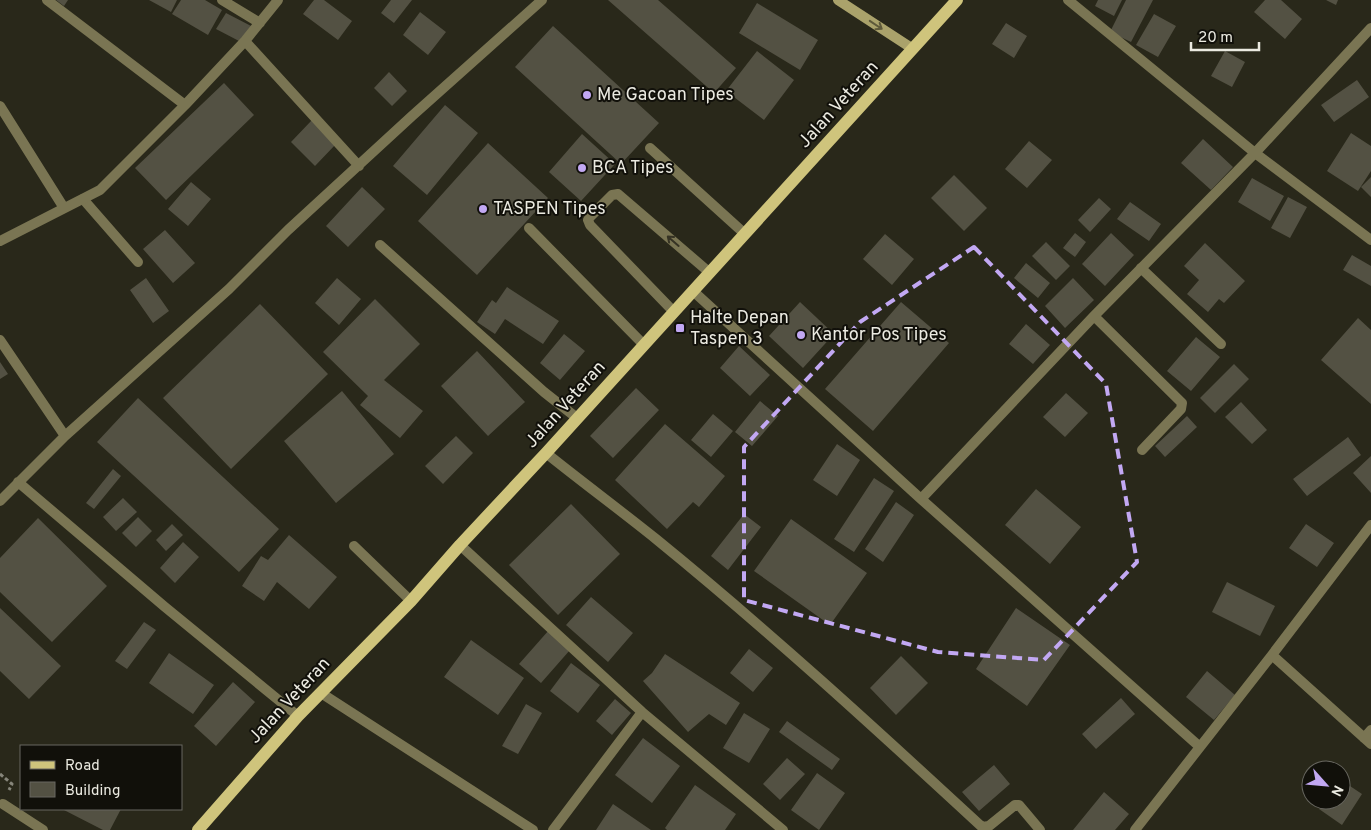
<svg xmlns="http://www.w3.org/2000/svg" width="1371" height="830" font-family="Overpass,sans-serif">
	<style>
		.building { fill: #535143 }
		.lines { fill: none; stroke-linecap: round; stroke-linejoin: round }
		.path { stroke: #86857a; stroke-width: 3; stroke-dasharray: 4 2.5; stroke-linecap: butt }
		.lane { stroke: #7a7553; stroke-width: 10 }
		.street { stroke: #7a7553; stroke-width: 10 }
		.secondary { stroke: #aaa26b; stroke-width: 10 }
		.primary { stroke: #cfc47c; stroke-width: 12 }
		.oneway { stroke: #5e593a }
		.oneway2 { stroke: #363324 }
		.marked { fill: none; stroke: #c2a8f3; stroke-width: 4; stroke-dasharray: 10 6; stroke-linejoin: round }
		.poi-dot { fill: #c2a8f3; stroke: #11100a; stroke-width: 2 }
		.labels { text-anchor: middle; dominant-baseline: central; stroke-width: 4; stroke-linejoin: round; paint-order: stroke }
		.poi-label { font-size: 18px; fill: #ebeae1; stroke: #11100a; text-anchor: start }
		.street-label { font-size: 18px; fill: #ebeae1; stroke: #11100a }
	</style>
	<rect width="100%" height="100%" fill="#29281a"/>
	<path class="building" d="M56 0H68L64 6Z
		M149 0H177L171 12Z
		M181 0H205L222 10 208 35 172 14Z
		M314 0H324L352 21 338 40 303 14Z
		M391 0H412L394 23 381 13Z
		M608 0H658L736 68 714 93Z
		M1098 0H1122L1114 16 1095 6Z
		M1126 0H1153L1131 42 1110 32Z
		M1265 0H1281L1302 19 1285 39 1254 12Z
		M1326 0H1338L1336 5Z
		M757 3 818 40 800 70 739 33Z
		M420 12 446 32 428 55 403 35Z
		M226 13 253 27 239 41 216 29Z
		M1154 14 1176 26 1158 57 1136 45Z
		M1006 23 1027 36 1014 58 992 44Z
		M553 26 659 123 621 164 515 67Z
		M757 51 794 80 764 120 726 91Z
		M1225 51 1245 62 1232 87 1211 76Z
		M389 72 407 91 392 106 374 88Z
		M1357 80 1369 97 1334 122 1321 105Z
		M224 83 254 115 166 200 135 168Z
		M445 105 478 133 427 195 393 166Z
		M312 120 336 144 315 166 291 142Z
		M1351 133 1371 146V171L1358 191 1327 171Z
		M582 134 615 164 581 201 549 172Z
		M1203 139 1233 167 1211 190 1181 163Z
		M1029 141 1052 160 1027 188 1005 169Z
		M488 143 548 198 477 275 418 221Z
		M954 175 987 208 964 231 931 198Z
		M1371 177V197L1361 187Z
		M1252 178 1284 196 1270 221 1238 202Z
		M191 182 211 199 188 226 168 209Z
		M362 187 385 209 348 247 326 226Z
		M1288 197 1307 207 1290 238 1271 228Z
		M1099 198 1111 209 1090 232 1078 220Z
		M1130 202 1161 224 1149 241 1117 219Z
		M165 230 195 263 173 283 143 249Z
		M1075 233 1086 242 1075 257 1063 248Z
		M1111 233 1134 255 1105 286 1082 264Z
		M885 234 914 259 892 285 863 259Z
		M1046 242 1070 266 1056 280 1032 256Z
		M1205 243 1245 281 1224 303 1219 299 1208 312 1187 294 1199 280 1184 266Z
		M1352 255 1371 266V286L1343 270Z
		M1026 263 1050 283 1038 298 1014 278Z
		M146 278 169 311 153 323 130 290Z
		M337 278 361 299 339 325 315 303Z
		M1073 278 1094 300 1065 328 1045 306Z
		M507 287 559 321 543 344 505 319 495 334 477 322 492 300 496 303Z
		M375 299 420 344 384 380 423 411 400 438 360 405 368 396 323 352Z
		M800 302 834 334 803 368 769 336Z
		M901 302 949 343 873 431 825 389Z
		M260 304 328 374 231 469 163 398Z
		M1358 318 1371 330V404L1321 360Z
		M1026 324 1050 345 1033 364 1009 344Z
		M564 334 585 351 560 380 540 363Z
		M1196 337 1220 357 1191 391 1167 371Z
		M739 346 770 375 750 396 720 368Z
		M477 351 525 402 488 436 441 386Z
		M0 362 8 374 0 379Z
		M1234 364 1249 379 1215 413 1200 398Z
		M636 388 659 410 613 458 590 436Z
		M342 391 394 454 336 503 284 441Z
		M1066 393 1088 413 1065 437 1043 417Z
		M138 398 279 529 239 572 97 442Z
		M760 401 778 416 752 446 735 432Z
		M1241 402 1267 430 1252 444 1225 417Z
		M713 414 733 431 711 457 691 440Z
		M1187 416 1197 427 1165 457 1155 446Z
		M665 424 725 476 699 507 693 502 667 529 615 480Z
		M456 436 473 453 443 484 425 466Z
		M1348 437 1361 455 1307 496 1293 479Z
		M837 444 860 460 837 496 813 480Z
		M1371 456V493L1353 473Z
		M113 469 121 476 94 509 86 503Z
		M874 478 894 491 854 552 834 539Z
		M1036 489 1081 527 1050 564 1005 525Z
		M123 498 137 512 116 531 103 517Z
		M896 502 914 515 883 562 865 549Z
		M571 504 620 554 558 615 509 565Z
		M744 514 761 527 728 570 711 556Z
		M138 517 152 531 136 547 122 533Z
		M38 518 107 586 52 642 0 592V558Z
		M791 519 867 573 830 625 754 571Z
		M172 524 183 535 166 551 156 540Z
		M1306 524 1334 543 1317 567 1289 548Z
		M289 535 337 577 309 609 277 582 264 601 242 586 261 556 268 560Z
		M183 542 199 557 175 583 160 568Z
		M1227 582 1275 606 1260 636 1212 612Z
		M591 597 633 633 608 662 566 625Z
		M0 608 61 666 29 699 0 671Z
		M1016 608 1070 645 1027 706 976 669Z
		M144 622 156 630 127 669 115 661Z
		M549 630 570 650 541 683 519 664Z
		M471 640 524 678 498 715 444 677Z
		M749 649 773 668 753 692 730 673Z
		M169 653 214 685 193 714 149 683Z
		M665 654 740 703 726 725 709 714 688 732 643 681 652 673Z
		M901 656 928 683 896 715 870 688Z
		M571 663 600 685 578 713 550 691Z
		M1207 671 1235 695 1214 720 1186 697Z
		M233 682 255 702 216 746 194 726Z
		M1121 698 1135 714 1096 749 1082 734Z
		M615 699 631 713 612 735 596 721Z
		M526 704 542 713 518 754 502 746Z
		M744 713 770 729 749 763 723 748Z
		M787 721 840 759 832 770 779 732Z
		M643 738 680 766 652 803 615 775Z
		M787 758 805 774 780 800 763 784Z
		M994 765 1010 784 979 811 962 792Z
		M817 773 845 793 819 830 791 810Z
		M1341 780 1362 794 1342 825 1319 809 1325 800H1341Z
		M695 785 736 814 725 830H667L665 828Z
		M1104 792 1129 814 1115 830H1073Z
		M613 804 651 830H596Z
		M62 809H121L110 830H103Z"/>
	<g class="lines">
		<path class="path" d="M0 774 12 784 9 790"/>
		<path class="lane" d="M650 148 745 234
			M83 199 138 262
			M529 228 644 345
			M380 245 544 392 577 418
			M1141 268 1221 344
			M674 312 590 225 588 220 590 217 612 195 618 194 710 273
			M354 546 411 601"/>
		<path class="street" d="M47 0 185 105
			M222 0 260 23
			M1068 0 1255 153 1371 240
			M245 41 359 166
			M0 106 64 208
			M0 241 100 190 185 105 245 41 278 0
			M693 291 921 499 1200 747
			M1094 316 1182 403 1181 409 1142 450
			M0 340 65 436
			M546 453C582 482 620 510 656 539 769 631 876 729 982 827L989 826 1015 805H1019L1040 830
			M18 482 165 607 298 716
			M921 499 1094 316 1255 153 1371 28
			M0 501 65 436 229 289 288 230 412 116 542 0
			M460 545 642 712 783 830
			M1272 655 1371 744
			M321 693 533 830
			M1364 738 1371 730
			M3 804 43 830
			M553 830 642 712
			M1135 830 1272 655 1371 525"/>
		<path class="secondary" d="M838 0 913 49"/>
		<path class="primary" d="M198 830 298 716 411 601 460 545 546 453 957 0"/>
	</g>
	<defs><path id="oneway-shaft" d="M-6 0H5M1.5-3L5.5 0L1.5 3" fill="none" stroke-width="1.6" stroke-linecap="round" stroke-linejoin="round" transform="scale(1.25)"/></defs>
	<use class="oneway" href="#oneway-shaft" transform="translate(876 25) rotate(34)"/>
	<use class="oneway2" href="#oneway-shaft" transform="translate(673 241) rotate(-139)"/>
	<path class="marked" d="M974 247 1106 384 1137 562 1044 660 938 652 744 600V447L860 322Z"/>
	<g class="poi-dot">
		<circle cx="587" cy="95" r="5"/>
		<circle cx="582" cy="168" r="5"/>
		<circle cx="483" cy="209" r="5"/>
		<rect x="675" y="323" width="10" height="10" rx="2.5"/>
		<circle cx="801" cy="335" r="5"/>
	</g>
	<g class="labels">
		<g class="poi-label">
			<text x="597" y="95">Me Gacoan Tipes</text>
			<text x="592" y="168">BCA Tipes</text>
			<text x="493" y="209">TASPEN Tipes</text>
			<text x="690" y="318">Halte Depan<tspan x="690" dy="21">Taspen 3</tspan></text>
			<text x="811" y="335">Kantor Pos Tipes</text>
		</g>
		<g class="street-label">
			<text transform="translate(839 105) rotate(-48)">Jalan Veteran</text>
			<text transform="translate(566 405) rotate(-48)">Jalan Veteran</text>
			<text transform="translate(290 701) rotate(-47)">Jalan Veteran</text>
		</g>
	</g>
	<rect x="20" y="745" width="162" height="65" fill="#11100a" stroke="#686760"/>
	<rect x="30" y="761" width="25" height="8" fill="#cfc47c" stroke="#686760"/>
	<text x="65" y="770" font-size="15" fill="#ebeae1">Road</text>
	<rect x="30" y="782" width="25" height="15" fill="#535143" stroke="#686760"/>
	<text x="65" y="795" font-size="15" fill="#ebeae1">Building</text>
	<g transform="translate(1326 785) rotate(117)"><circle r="24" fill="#11100a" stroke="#686760"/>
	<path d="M0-4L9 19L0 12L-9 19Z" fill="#c2a8f3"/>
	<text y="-8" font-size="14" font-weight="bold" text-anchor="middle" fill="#ebeae1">N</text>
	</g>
	<path d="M1191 42v8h68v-8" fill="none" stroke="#ebeae1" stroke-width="2.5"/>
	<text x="1198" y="42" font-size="15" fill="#ebeae1" stroke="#11100a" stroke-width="4" paint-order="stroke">20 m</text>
</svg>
